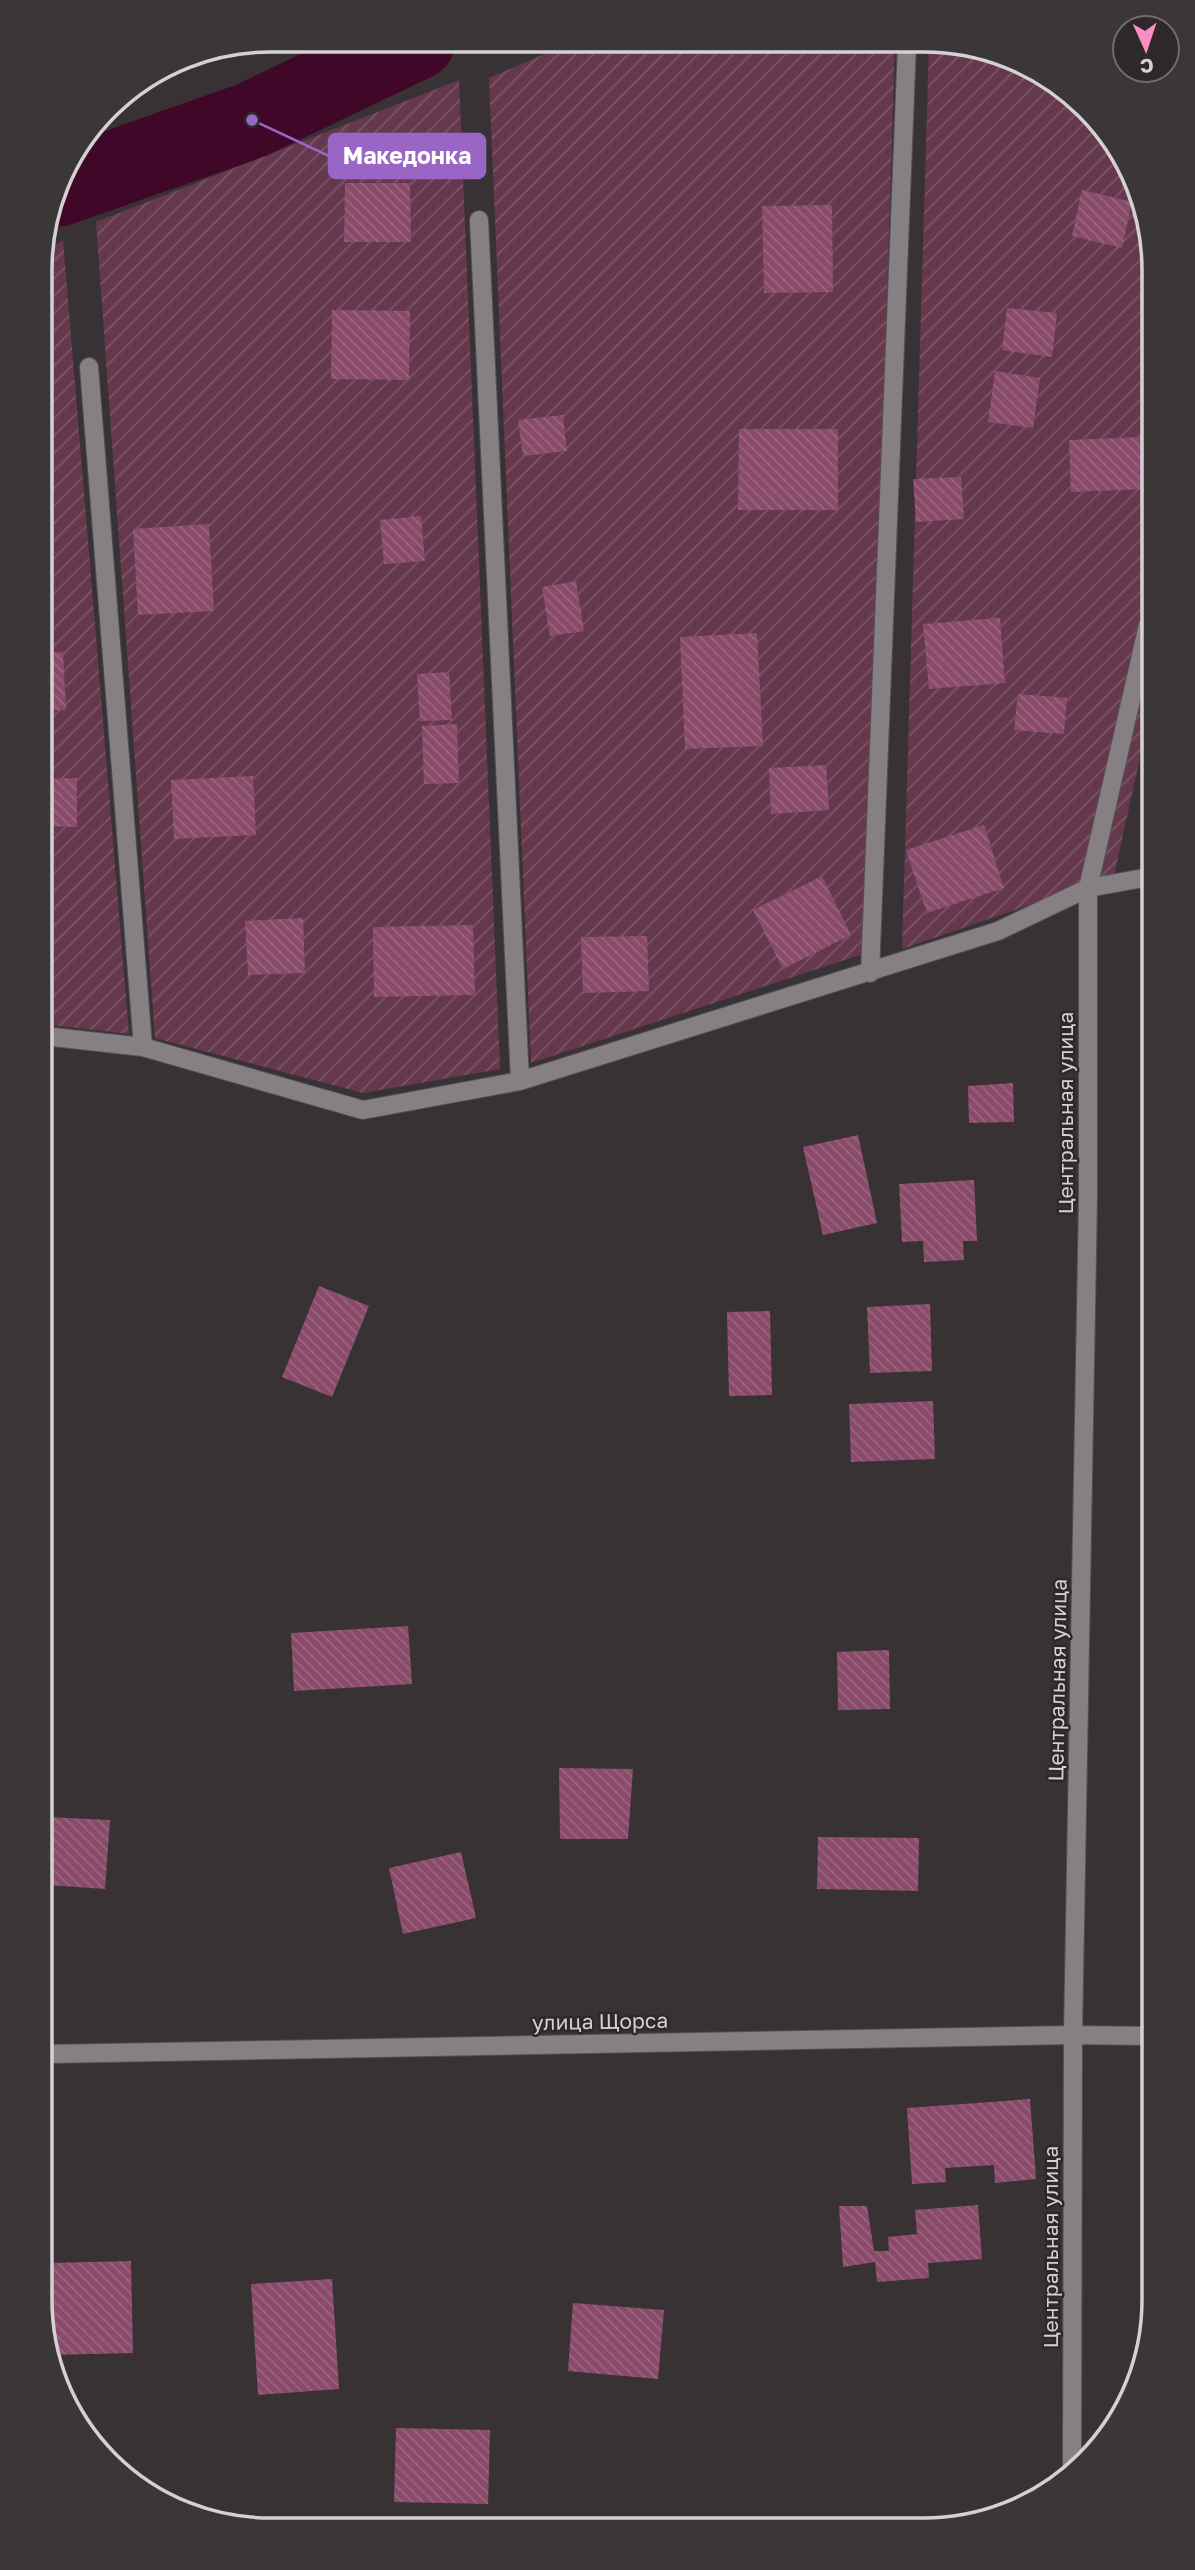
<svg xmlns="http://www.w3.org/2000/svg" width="1195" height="2570" font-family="'Golos Text',sans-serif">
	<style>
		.garden { fill: url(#garden-furrows) }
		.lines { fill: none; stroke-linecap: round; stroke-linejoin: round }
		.river { stroke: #410729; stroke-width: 77 }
		.building { fill: url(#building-back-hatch) }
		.minor-casing { stroke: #565153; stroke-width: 20 }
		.minor { stroke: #878083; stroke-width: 18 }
		.labels { text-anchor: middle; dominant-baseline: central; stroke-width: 5; stroke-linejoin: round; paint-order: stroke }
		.street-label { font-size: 21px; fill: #d5d1d3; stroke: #2e282a }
		.rim { fill: none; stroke: #d5d1d3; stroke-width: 3.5 }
		.leader { fill: none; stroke: #9a66c6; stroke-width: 2.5 }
		.callout-dot { fill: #9a66c6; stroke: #2e282a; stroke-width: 2.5 }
		.callout { fill: #9a66c6; stroke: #9a66c6; stroke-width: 2.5 }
		.callout-label { font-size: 23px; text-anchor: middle; font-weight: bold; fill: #fff }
	</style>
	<defs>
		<pattern id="garden-furrows" width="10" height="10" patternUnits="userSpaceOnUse" patternTransform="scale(1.75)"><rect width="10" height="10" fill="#65384e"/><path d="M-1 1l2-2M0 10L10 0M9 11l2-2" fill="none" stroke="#7a5467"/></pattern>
		<pattern id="building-back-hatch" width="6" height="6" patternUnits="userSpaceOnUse" patternTransform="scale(1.75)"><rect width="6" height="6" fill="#8a4b6a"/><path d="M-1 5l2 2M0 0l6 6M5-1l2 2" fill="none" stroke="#9a647e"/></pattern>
	</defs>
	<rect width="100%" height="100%" fill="#383235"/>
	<path class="garden" d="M572 42 895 44 866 953 531 1063 489 78Z
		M929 44 969 45 1077 98 1116 143 1147 211 1149 717 1114 876 902 949Z
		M459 80 500 1069 363 1093 155 1038 96 222Z
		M63 240 129 1034 43 1024 41 255Z"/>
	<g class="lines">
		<path class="river" d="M59 188 252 120 417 41"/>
	</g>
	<path class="building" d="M345 183H410L411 242H344Z
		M1082 190 1132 202 1122 248 1072 236Z
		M832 205 833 292 764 293 762 206Z
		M1007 308 1057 313 1052 357 1002 350Z
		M332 310 410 311 409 380 331 379Z
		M995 371 1040 378 1033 428 988 422Z
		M563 415 567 451 523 456 518 420Z
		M739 429H838V510H738Z
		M1143 437 1146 489 1071 492 1069 440Z
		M961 477 964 519 916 522 913 479Z
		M421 516 425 561 384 564 380 520Z
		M209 524 214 611 138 615 133 529Z
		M576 581 584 631 550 636 542 587Z
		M1000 618 1005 683 929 689 923 624Z
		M757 633 763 746 685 749 680 637Z
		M63 652 66 710 42 711V653Z
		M449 672 452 720 420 721 417 674Z
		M1018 694 1067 698 1064 734 1014 730Z
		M457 724 459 783 424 784 422 726Z
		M826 765 829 810 771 814 769 768Z
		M253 776 256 835 174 839 171 780Z
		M77 778V827L43 826V779Z
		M984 825 1004 888 927 913 906 850Z
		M822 876 851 935 783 969 753 910Z
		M303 918 305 973 248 975 245 921Z
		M473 925 475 995 374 997 373 927Z
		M647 936 649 991 583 993 581 937Z
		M1013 1083 1014 1122 969 1123 968 1086Z
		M858 1135 877 1223 823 1235 803 1147Z
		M974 1180 977 1241H963L964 1260 924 1262 923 1241 902 1242 899 1184Z
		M319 1286 369 1306 332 1397 282 1377Z
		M930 1304 932 1371 870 1373 867 1307Z
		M770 1311 772 1395 729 1396 727 1312Z
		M933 1401 935 1459 851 1462 849 1404Z
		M408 1626 412 1684 294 1691 291 1633Z
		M889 1650 890 1709 838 1710 837 1652Z
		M559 1768 633 1769 628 1839H560Z
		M48 1817 110 1820 105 1889 47 1885Z
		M818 1837 919 1838 918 1891 817 1889Z
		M461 1852 476 1918 403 1934 389 1868Z
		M1030 2099 1036 2179 995 2183 994 2165 945 2168 946 2182 912 2184 907 2108Z
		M978 2205 982 2259 928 2263 929 2278 877 2282 875 2262 843 2267 839 2206H867L874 2251H889L888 2237 917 2234 915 2210Z
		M131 2261 133 2353 48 2355V2263Z
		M332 2279 339 2389 258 2395 251 2284Z
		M573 2303 664 2310 658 2379 568 2371Z
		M396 2428 490 2430 488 2504 394 2502Z"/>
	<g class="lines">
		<defs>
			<path id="minor" d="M479 220 520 1081
				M89 367 143 1047
				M870 973 907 44
				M44 1036 143 1047 363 1110 520 1081 998 931 1088 888 1149 877
				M47 2054 1073 2035 1153 2036
				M1072 2473 1073 2035 1088 1197V888L1148 625"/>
		</defs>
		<use href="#minor" class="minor-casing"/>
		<use href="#minor" class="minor"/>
	</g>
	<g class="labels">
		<g class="street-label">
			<text transform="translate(1065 1113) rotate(-90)">Центральная улица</text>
			<text transform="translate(1057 1680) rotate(-89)">Центральная улица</text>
			<text transform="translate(600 2021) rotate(-1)">улица Щорса</text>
			<text transform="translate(1050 2247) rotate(-90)">Центральная улица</text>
		</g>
	</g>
	<path d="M0 0H1195V2570H0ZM270 52H924A218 218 0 0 1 1142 270V2300A218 218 0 0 1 924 2518H270A218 218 0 0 1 52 2300V270A218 218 0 0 1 270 52Z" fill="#3b3638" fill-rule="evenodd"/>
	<path class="rim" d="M270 52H924A218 218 0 0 1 1142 270V2300A218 218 0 0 1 924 2518H270A218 218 0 0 1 52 2300V270A218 218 0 0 1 270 52Z"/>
	<path class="leader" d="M252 120L329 156"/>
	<circle class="callout-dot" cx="252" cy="120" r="7"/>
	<rect class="callout" x="329" y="134" width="156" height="44" rx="7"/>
	<g class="callout-label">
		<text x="407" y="164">Македонка</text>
	</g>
	<g transform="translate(1146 49) rotate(177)"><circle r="33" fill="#2e282a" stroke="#716c6e" stroke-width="2"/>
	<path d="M0-5L12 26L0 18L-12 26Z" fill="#fb8fc4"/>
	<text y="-10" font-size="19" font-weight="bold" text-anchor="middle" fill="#d5d1d3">С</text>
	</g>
</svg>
